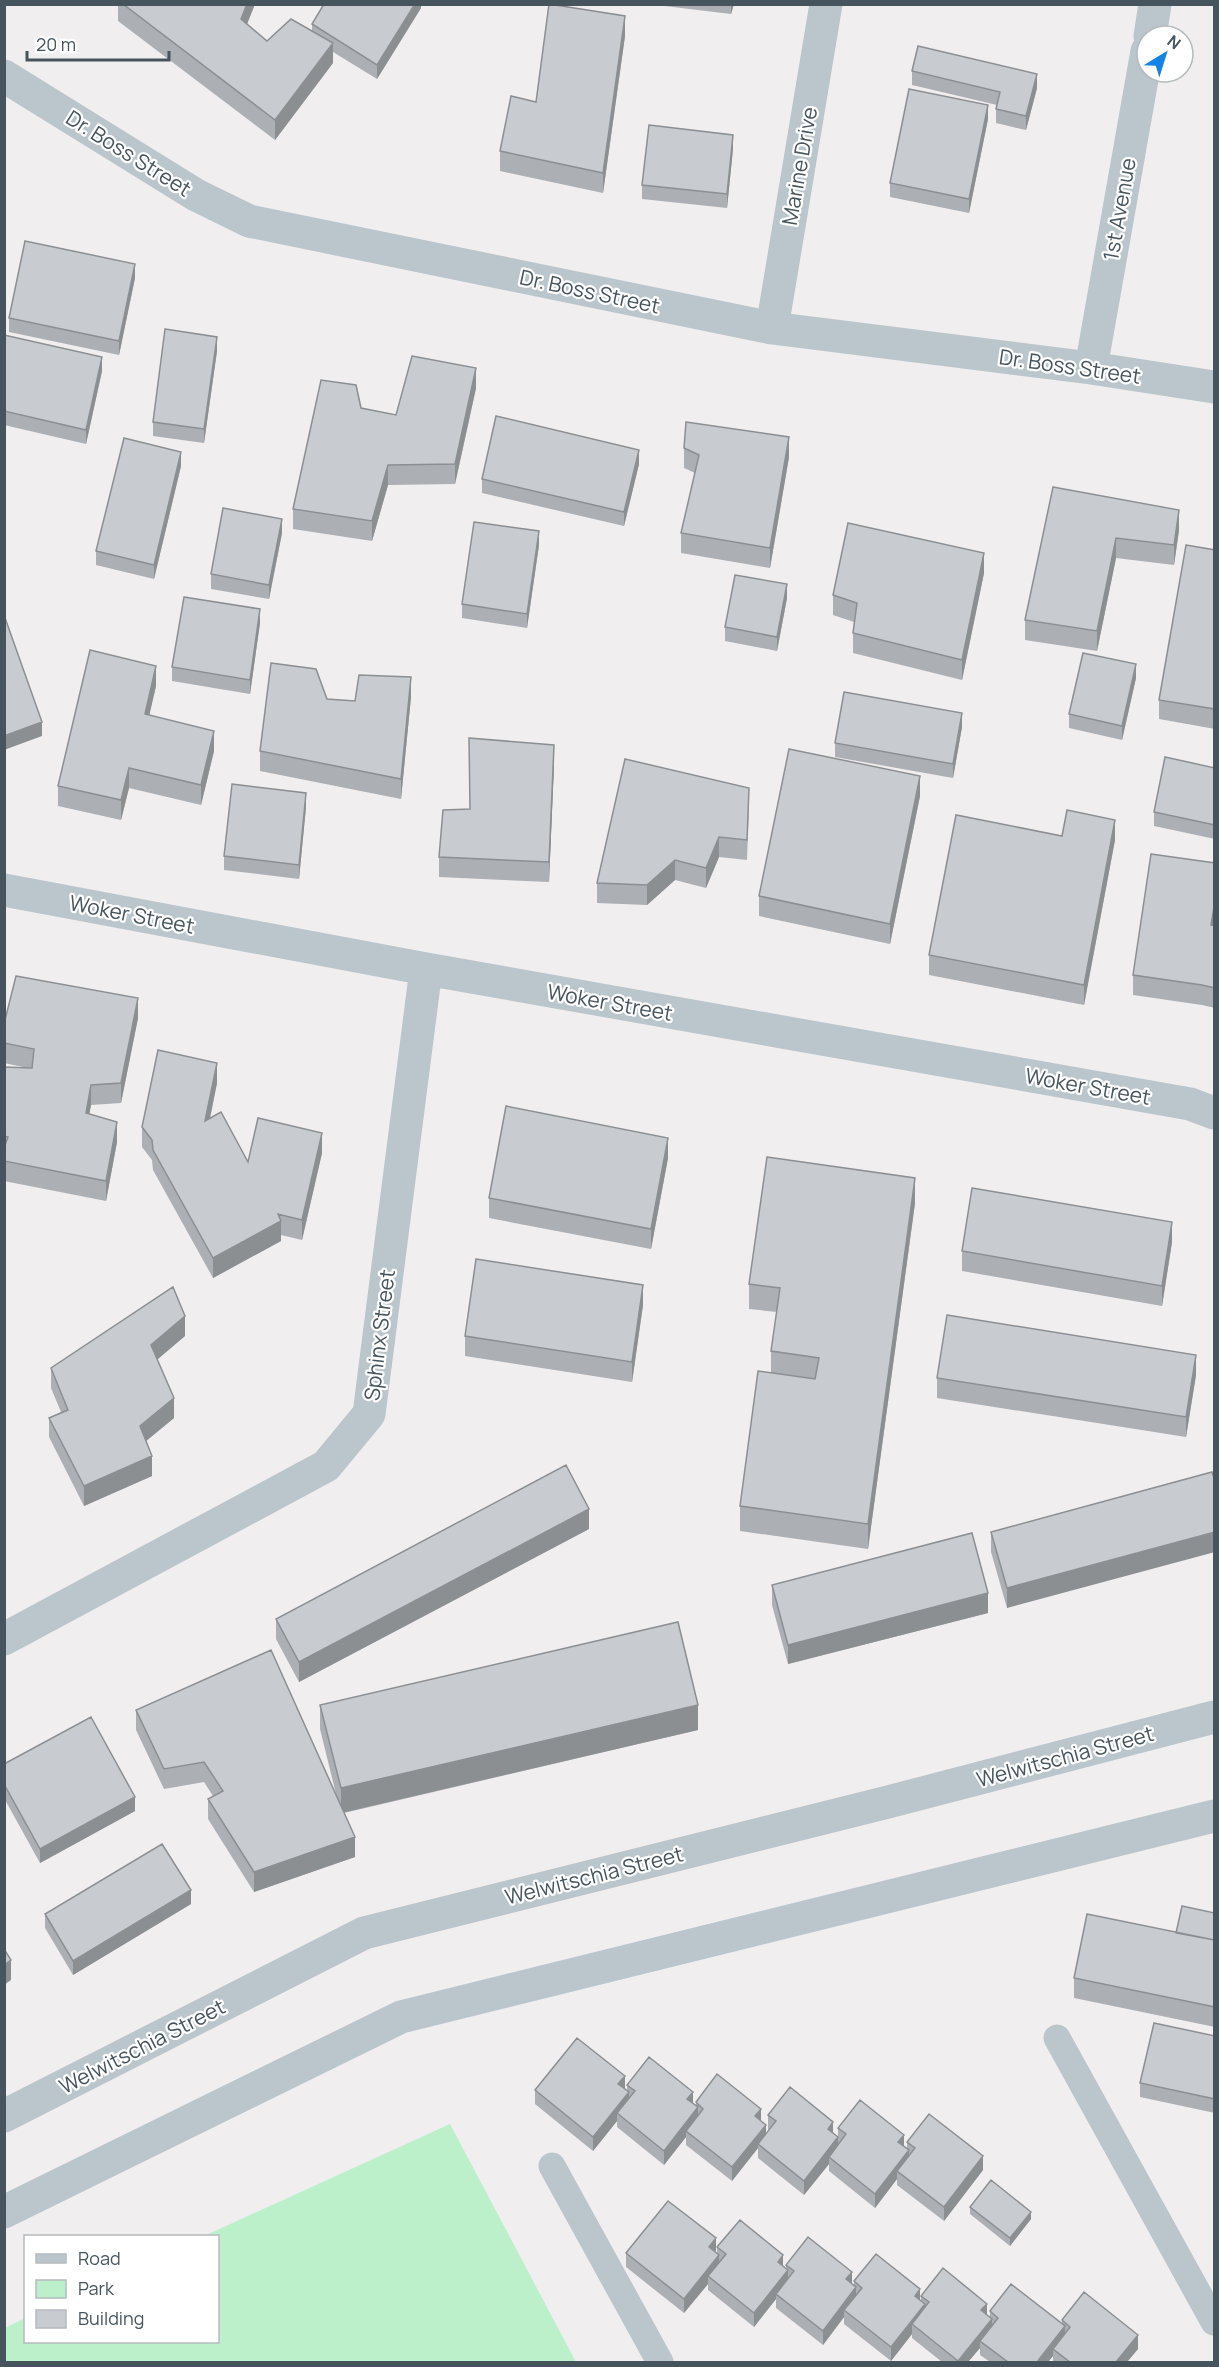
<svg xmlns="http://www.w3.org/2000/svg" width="1219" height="2367" font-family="Manrope,sans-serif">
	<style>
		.green { fill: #bbf0cb }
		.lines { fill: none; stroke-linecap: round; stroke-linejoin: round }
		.service { stroke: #bac5cc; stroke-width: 27 }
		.minor { stroke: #bac5cc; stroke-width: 33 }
		.tertiary { stroke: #bac5cc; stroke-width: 33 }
		.wall { fill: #acafb4 }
		.shaded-wall { fill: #8c8f92 }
		.building { fill: #c8ccd1; stroke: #8c8f92; stroke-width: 1.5 }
		.labels { text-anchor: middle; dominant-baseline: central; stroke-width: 4.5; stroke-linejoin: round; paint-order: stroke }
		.street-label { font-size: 21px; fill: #46545d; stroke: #fff }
	</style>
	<rect width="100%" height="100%" fill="#f1eeef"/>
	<path class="green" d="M450 2124 576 2362H5V2328L25 2318 26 2342H218V2236H204Z"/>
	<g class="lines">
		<path class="service" d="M1057 2038 1214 2322
			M552 2166 660 2362"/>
		<path class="minor" d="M1150 36 1155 4
			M4 76 196 195 249 221 772 328 1091 368 1214 387
			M772 328 826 4
			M1091 368 1147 51
			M4 890 426 969 1190 1104 1214 1113
			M4 1639 326 1466 369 1414 426 969"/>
		<path class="tertiary" d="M4 2116 364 1933 888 1802 1214 1717
			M4 2212 401 2017 1214 1816"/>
	</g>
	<path class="wall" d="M118 4H255L247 24 267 41 312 31V24L421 4V8L377 79 333 52V63L275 140 118 21Z
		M648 4H734L731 14Z
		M625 36 603 193 500 171V151L536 102Z
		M912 71 1037 88 1026 130 996 123V109L997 105 912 85Z
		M988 119 969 213 890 197V183Z
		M733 149 727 208 642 199V185Z
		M135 278 119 355 9 332V318Z
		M4 335 102 371 86 444 4 425Z
		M217 351 204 443 153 436V422Z
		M476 388 455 484 388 485 372 541 293 529V509L361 408 396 415Z
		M684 448 789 457 770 568 681 553V533L695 473 684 468Z
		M639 464 624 526 482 493V479Z
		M181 466 154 579 96 565V551Z
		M1053 487 1179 530 1174 565 1116 558 1097 651 1025 640V620Z
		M282 533 269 599 211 589V574Z
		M539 545 527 628 462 618V604Z
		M1215 550V729L1159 719V700Z
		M984 573 962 680 853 653V633L854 622 833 615V595Z
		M787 598 777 651 725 641V627Z
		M260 623 250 694 172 681V667Z
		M1136 678 1122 740 1069 728V714Z
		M156 686 149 715 214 751 201 805 129 788 121 820 58 806V786Z
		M411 697 401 799 260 771V751L355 701Z
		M962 727 953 778 835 757V743Z
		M554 765 549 882 439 877V857Z
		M1215 768V839L1154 826V812Z
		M920 796 890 944 759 916V896Z
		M306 807 299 879 224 870V856Z
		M749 808 747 860 719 857 706 888 675 880 647 905 597 903V883Z
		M1115 840 1084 1005 929 975V955Z
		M1215 863V1008L1202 1005 1133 995V975Z
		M138 1018 121 1103 91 1105 89 1114 117 1142 106 1201 4 1181V1067L28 1068 4 1063V1024Z
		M217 1083 210 1119 248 1162 322 1153 302 1240 281 1235V1241L213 1278 153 1170 152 1160 142 1147V1127Z
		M668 1158 651 1249 489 1218V1198Z
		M915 1203 868 1549 740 1531V1506L771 1373V1351L777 1312 749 1309V1284Z
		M1172 1242 1162 1306 962 1271V1251Z
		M643 1305 632 1382 465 1356V1336Z
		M185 1336 157 1359 174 1418 146 1441 152 1476 84 1506 49 1437V1418L61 1412 51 1388V1368Z
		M1196 1375 1186 1437 937 1398V1378Z
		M1212 1472 1007 1608 991 1552V1532Z
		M589 1529 299 1682 276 1639V1619Z
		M772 1585 988 1613 788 1664 772 1605Z
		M320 1705 698 1730 344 1813 355 1857 254 1892 208 1819V1799L213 1796 204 1782 164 1789 136 1730V1710L336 1794 320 1729Z
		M4 1764 135 1811 40 1863 4 1798Z
		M191 1904 73 1975 45 1928V1914Z
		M1215 1913V2027L1074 1998V1978L1176 1933Z
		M1215 2036V2113L1140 2097V2083Z
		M627 2085 693 2103 696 2106V2102L761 2121 766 2134 769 2130 768 2129V2115L833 2133 838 2137V2128L904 2146 907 2149V2142L983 2170 944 2221 897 2185V2179L875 2208 829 2171V2164L804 2195 758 2158V2148L732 2181 686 2145V2137L664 2165 617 2127V2121L593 2151 535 2104V2090H625L627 2091Z
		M970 2207 1031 2219 1010 2246 970 2214Z
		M717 2247 783 2266 786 2268V2265L852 2284 854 2285V2281L921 2301V2296L987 2315 990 2316V2311L1062 2324V2320L1138 2349 1127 2362H1053V2356L1048 2362H990L980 2355V2348L968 2362H942L912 2338V2334L891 2361 844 2324V2317L823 2345 776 2308V2299L754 2327 708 2290V2284L684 2313 626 2267V2253L716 2252 717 2253Z"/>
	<path class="shaded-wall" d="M247 4H255L241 39V19Z
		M415 4H421V8L377 79V65Z
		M731 4H734L731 14Z
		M625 16V36L603 193V173Z
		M333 43V63L275 140V120Z
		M1037 74V88L1026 130V116Z
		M988 105V119L969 213V199Z
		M733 135V149L727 208V194Z
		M135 264V278L119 355V341Z
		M217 337V351L204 443V429Z
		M102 357V371L86 444V430Z
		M476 368V388L455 484V464Z
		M789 437V457L770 568V548Z
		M639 450V464L624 526V512Z
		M181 452V466L154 579V565Z
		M388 465V485L372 541V521Z
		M1179 510V530L1174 565V545Z
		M282 519V533L269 599V585Z
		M539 531V545L527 628V614Z
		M1116 538V558L1097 651V631Z
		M984 553V573L962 680V660Z
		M787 584V598L777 651V637Z
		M260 609V623L250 694V680Z
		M1136 664V678L1122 740V726Z
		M156 666V686L145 734V714Z
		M411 677V697L401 799V779Z
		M962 713V727L953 778V764Z
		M42 722V736L4 750V736Z
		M214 731V751L201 805V785Z
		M554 745V765L549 882V862Z
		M129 768V788L121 820V800Z
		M920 776V796L890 944V924Z
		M306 793V807L299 879V865Z
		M1115 820V840L1084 1005V985Z
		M719 837V857L706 888V868Z
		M675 860V880L647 905V885Z
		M1215 901V921L1211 945V925Z
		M138 998V1018L121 1103V1083Z
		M217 1063V1083L205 1141V1121Z
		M91 1085V1105L86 1133V1113Z
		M117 1122V1142L106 1201V1181Z
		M322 1133V1153L302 1240V1220Z
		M668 1138V1158L651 1249V1229Z
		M915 1178V1203L868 1549V1524Z
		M281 1221V1241L213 1278V1258Z
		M1172 1222V1242L1162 1306V1286Z
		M643 1285V1305L632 1382V1362Z
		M185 1316V1336L151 1365V1345Z
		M1196 1355V1375L1186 1437V1417Z
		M174 1398V1418L140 1446V1426Z
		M152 1456V1476L84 1506V1486Z
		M589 1509V1529L299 1682V1662Z
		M1215 1532V1552L1007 1608V1588Z
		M988 1593V1613L788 1664V1645Z
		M698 1705V1730L341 1813V1788Z
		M135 1797V1811L40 1863V1849Z
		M355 1837V1857L254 1892V1872Z
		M191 1890V1904L73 1975V1961Z
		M11 1960V1980L4 1985V1965Z
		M625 2076V2090L618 2084Z
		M629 2092V2106L617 2113V2121L593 2151V2137Z
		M693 2092V2106L687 2099Z
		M698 2107V2121L686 2131V2137L664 2165V2151Z
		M761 2109V2123L755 2116Z
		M833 2122V2136L828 2129Z
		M766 2125V2139L758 2144V2148L732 2181V2167Z
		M904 2135V2149L898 2142Z
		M838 2137V2151L829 2157V2164L804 2195V2181Z
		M909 2150V2164L897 2171V2179L875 2208V2194Z
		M983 2156V2170L944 2221V2207Z
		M1031 2212V2219L1010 2246V2238Z
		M716 2238V2252L709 2247Z
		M719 2255V2269L708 2276V2284L684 2313V2299Z
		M783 2255V2269L778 2262Z
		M788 2270V2284L776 2294V2299L754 2327V2313Z
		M852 2272V2286L846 2279Z
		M856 2287V2301L844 2310V2317L823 2345V2331Z
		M920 2289V2303L915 2296Z
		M925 2304V2319L912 2324V2334L891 2361V2347Z
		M987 2304V2318L981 2310Z
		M992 2319V2333L980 2341V2348L968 2362H958Z
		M1065 2326V2340L1053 2349V2356L1048 2362H1037Z
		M1138 2335V2349L1127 2362H1116Z"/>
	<path class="building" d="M123 4H247L241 19 267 41 291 19 333 43 275 120Z
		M324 4H415L377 65 312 24Z
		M549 4 625 16 603 173 500 151 511 96 536 102Z
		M918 46 1037 74 1026 116 996 109 1000 92 912 71Z
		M909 89 988 105 969 199 890 183Z
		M649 125 733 135 727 194 642 185Z
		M25 241 135 264 119 341 9 318Z
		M165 329 217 337 204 429 153 422Z
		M4 335 102 357 86 430 4 411Z
		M412 356 476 368 455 464 388 465 372 521 293 509 321 380 356 385 361 408 396 415Z
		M496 416 639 450 624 512 482 479Z
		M686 422 789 437 770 548 681 533 699 455 684 448Z
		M124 438 181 452 154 565 96 551Z
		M1053 487 1179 510 1174 545 1116 538 1097 631 1025 620Z
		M223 508 282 519 269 585 211 574Z
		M474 522 539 531 527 614 462 604Z
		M848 523 984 553 962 660 853 633 857 603 833 595Z
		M1186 545 1215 550V709L1159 700Z
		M735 575 787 584 777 637 725 627Z
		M184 597 260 609 250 680 172 667Z
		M4 615 42 722 4 736Z
		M90 650 156 666 145 714 214 731 201 785 129 768 121 800 58 786Z
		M1083 653 1136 664 1122 726 1069 714Z
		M271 663 316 669 327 699 355 701 359 675 411 677 401 779 260 751Z
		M844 692 962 713 953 764 835 743Z
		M469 738 554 745 549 862 439 857 443 810 470 809Z
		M789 749 920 776 890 924 759 896Z
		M1165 757 1215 768V825L1154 812Z
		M625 759 749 788 747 840 719 837 706 868 675 860 647 885 597 883Z
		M232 784 306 793 299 865 224 856Z
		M1067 810 1115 820 1084 985 929 955 956 815 1062 836Z
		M1151 854 1215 863V901L1211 925 1215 926V988L1202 985 1133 975Z
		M16 976 138 998 121 1083 91 1085 86 1113 117 1122 106 1181 4 1161V1148L8 1137 4 1136V1067L32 1068 34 1049 4 1043V1024Z
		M158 1050 217 1063 205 1121 221 1112 248 1162 258 1118 322 1133 302 1220 278 1214 281 1221 213 1258 153 1150 152 1140 142 1127Z
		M506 1106 668 1138 651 1229 489 1198Z
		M767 1157 915 1178 868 1524 740 1506 758 1371 815 1379 819 1358 771 1351 780 1288 749 1284Z
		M972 1188 1172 1222 1162 1286 962 1251Z
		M476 1259 643 1285 632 1362 465 1336Z
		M173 1287 185 1316 151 1345 174 1398 140 1426 152 1456 84 1486 49 1418 68 1410 51 1368Z
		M947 1315 1196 1355 1186 1417 937 1378Z
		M566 1465 589 1509 299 1662 276 1619Z
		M1212 1472 1215 1481V1532L1007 1588 991 1532Z
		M972 1533 988 1593 788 1645 772 1585Z
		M678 1622 698 1705 341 1788 320 1705Z
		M271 1650 355 1837 254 1872 208 1799 223 1791 204 1762 164 1769 136 1710Z
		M91 1717 135 1797 40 1849 4 1784V1764Z
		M162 1844 191 1890 73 1961 45 1914Z
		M1182 1906 1215 1913V1940L1176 1933Z
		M1087 1914 1215 1940V2007L1074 1978Z
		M4 1949 11 1960 4 1965Z
		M1154 2023 1215 2036V2099L1140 2083Z
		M577 2038 625 2076 618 2084 629 2092 593 2137 535 2090Z
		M649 2057 693 2092 687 2099 698 2107 664 2151 617 2113 635 2091 627 2085Z
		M717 2074 761 2109 755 2116 766 2125 732 2167 686 2131 703 2109 696 2102Z
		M790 2087 833 2122 828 2129 838 2137 804 2181 758 2144 776 2121 768 2115Z
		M860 2100 904 2135 898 2142 909 2150 875 2194 829 2157 846 2134 838 2128Z
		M929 2114 983 2156 944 2207 897 2171 915 2148 907 2142Z
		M991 2180 1031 2212 1010 2238 970 2207Z
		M668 2201 716 2238 709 2247 719 2255 684 2299 626 2253Z
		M740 2220 783 2255 778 2262 788 2270 754 2313 708 2276 726 2254 717 2247Z
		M808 2237 852 2272 846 2279 856 2287 823 2331 776 2294 794 2271 786 2265Z
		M876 2254 920 2289 915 2296 925 2304 891 2347 844 2310 862 2288 854 2281Z
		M943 2268 987 2304 981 2310 992 2319 958 2361 912 2324 929 2302 921 2296Z
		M1011 2284 1065 2326 1037 2362H1008L980 2341 998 2318 990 2311Z
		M1084 2292 1138 2335 1116 2362H1070L1053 2349 1070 2327 1062 2320Z"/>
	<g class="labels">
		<g class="street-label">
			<text transform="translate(129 153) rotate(32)">Dr. Boss Street</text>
			<text transform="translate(799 166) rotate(-80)">Marine Drive</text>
			<text transform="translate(1119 209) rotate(-80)">1st Avenue</text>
			<text transform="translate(590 291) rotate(12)">Dr. Boss Street</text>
			<text transform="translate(1070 366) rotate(8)">Dr. Boss Street</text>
			<text transform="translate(132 914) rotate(11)">Woker Street</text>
			<text transform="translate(610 1002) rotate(10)">Woker Street</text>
			<text transform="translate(1088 1086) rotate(10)">Woker Street</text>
			<text transform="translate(379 1335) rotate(-83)">Sphinx Street</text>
			<text transform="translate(1065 1756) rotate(-15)">Welwitschia Street</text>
			<text transform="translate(594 1875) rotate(-14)">Welwitschia Street</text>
			<text transform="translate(142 2046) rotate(-27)">Welwitschia Street</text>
		</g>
	</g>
	<rect width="1219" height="2367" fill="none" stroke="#46545d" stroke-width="12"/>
	<rect x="24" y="2235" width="195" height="108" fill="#ffffff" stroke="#b5bbbe" stroke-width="1.5"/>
	<rect x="36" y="2254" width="30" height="9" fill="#bac5cc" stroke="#b5bbbe" stroke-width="1.5"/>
	<text x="78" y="2265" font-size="18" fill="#46545d">Road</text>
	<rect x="36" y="2280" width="30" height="18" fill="#bbf0cb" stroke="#b5bbbe" stroke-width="1.5"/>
	<text x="78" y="2295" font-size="18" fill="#46545d">Park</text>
	<rect x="36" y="2310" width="30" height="18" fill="#c8ccd1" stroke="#b5bbbe" stroke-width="1.5"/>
	<text x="78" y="2325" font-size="18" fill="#46545d">Building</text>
	<g transform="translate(1165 54) rotate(38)"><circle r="28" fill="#ffffff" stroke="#b5bbbe" stroke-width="1.5"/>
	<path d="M0-4.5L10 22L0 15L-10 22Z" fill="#1384e6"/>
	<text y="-9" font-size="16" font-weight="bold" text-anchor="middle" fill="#46545d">N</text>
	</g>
	<path d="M27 51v9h142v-9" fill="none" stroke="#46545d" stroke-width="3"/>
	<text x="36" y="51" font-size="18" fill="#46545d" stroke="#ffffff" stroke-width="4.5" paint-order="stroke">20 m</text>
</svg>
